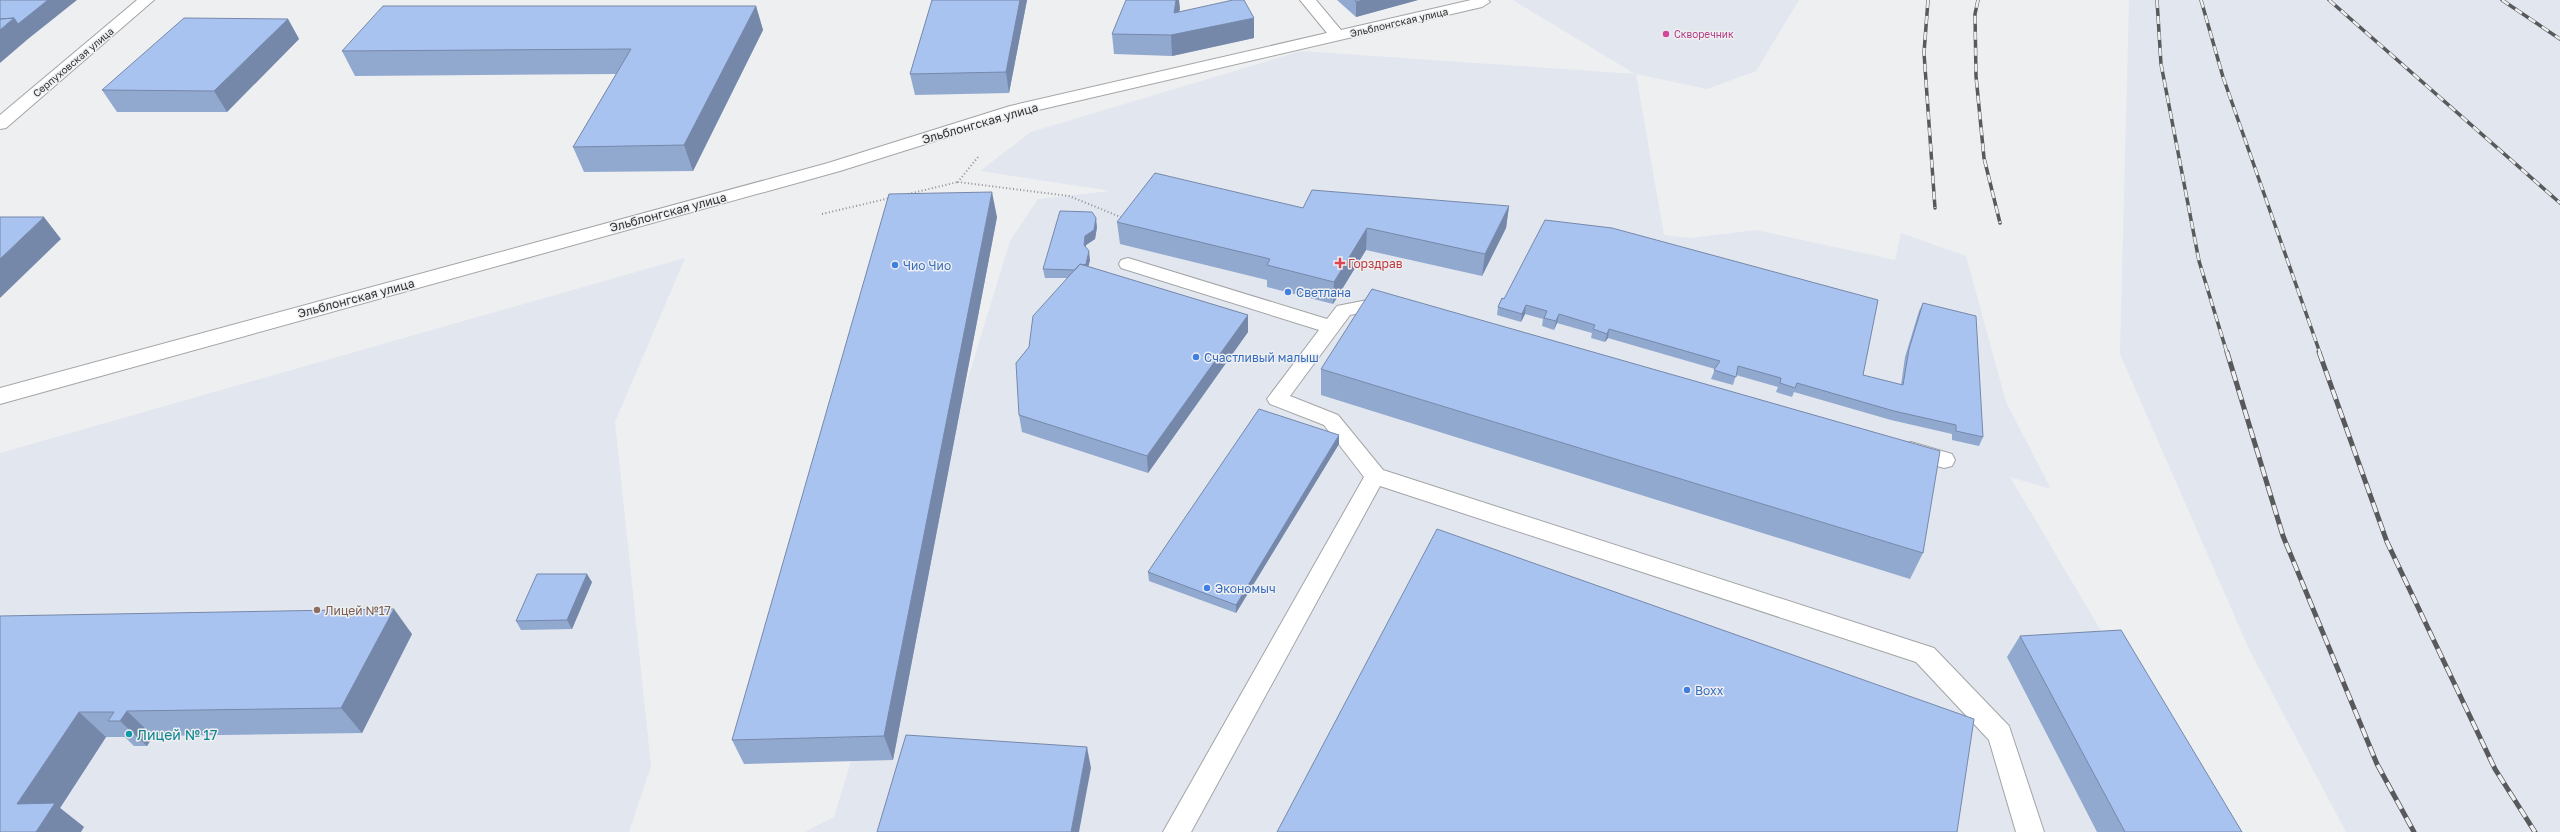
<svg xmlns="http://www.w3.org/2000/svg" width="2560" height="832" font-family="'Golos Text',sans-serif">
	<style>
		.built { fill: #e1e6ef }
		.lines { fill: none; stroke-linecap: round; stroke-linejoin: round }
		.service-casing { stroke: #a3a4a6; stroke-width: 2 }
		.minor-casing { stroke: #a3a4a6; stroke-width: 2 }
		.tertiary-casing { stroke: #a3a4a6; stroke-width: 2 }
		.path { stroke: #8f9091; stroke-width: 2; stroke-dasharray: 1 2.5; stroke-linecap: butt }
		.service { fill: #fff; fill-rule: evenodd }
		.minor { fill: #fff; fill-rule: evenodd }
		.tertiary { fill: #fff; fill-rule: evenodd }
		.rail-far1-casing { stroke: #58595a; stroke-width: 3.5 }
		.rail-casing { stroke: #58595a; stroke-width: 5 }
		.rail-far1 { stroke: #eeeff1; stroke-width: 2.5; stroke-dasharray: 8; stroke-linecap: butt }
		.rail { stroke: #eeeff1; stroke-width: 3.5; stroke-dasharray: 10; stroke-linecap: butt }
		.wall { fill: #91a8cf }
		.shaded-wall { fill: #7688a9 }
		.building { fill: #a9c3f1; stroke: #7688a9 }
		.hotel-dot { fill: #d1479c; stroke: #eeeff1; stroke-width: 1.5 }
		.health-dot { fill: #e0444e; stroke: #eeeff1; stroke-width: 1.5 }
		.shop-dot { fill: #3f7fe0; stroke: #eeeff1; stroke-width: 1.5 }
		.education-dot { fill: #8d6e63; stroke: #eeeff1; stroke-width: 1.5 }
		.culture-dot { fill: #0f9aa8; stroke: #eeeff1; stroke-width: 1.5 }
		.labels { text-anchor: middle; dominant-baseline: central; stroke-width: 3; stroke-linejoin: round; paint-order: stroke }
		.far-street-label { font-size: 10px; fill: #313232; stroke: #eeeff1 }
		.far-hotel-label { font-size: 10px; fill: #b23c85; stroke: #eeeff1; text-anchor: start }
		.street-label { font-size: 12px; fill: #313232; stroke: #eeeff1 }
		.health-label { font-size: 12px; fill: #be3a42; stroke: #eeeff1; text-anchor: start }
		.shop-label { font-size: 12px; fill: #366cbe; stroke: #eeeff1; text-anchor: start }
		.education-label { font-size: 12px; fill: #785e54; stroke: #eeeff1; text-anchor: start }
		.near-culture-label { font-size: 14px; fill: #0d838f; stroke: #eeeff1; text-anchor: start }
	</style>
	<rect width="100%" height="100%" fill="#eeeff1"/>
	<path class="built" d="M1513 0H1799L1756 71 1707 89 1636 74 1664 235 1690 238 1756 230 1895 260 1901 233 1966 256 2006 402 2051 489 2010 477 2220 832H805L834 817 1010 241 1038 199 1111 191 980 171 1031 132 1301 51 1635 74Z
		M2129 0H2560V832H2346L2249 649 2120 354Z
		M685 258 615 422 651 766 629 832H0V453Z"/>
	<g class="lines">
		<defs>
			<path id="service" d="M1128 258 1327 319 1337 306 1388 296 1395 298 1398 302 1395 306 1350 315 1290 396 1338 415 1383 470 1934 648 2009 726 2044 832H2016L1989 740 1916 662 1380 486 1191 832H1163L1364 477 1324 425 1270 404 1267 399 1319 330 1121 268 1119 264 1121 260Z
				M1911 442 1952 454 1955 460 1952 466 1944 468 1903 456 1900 450 1903 444Z"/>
			<path id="minor" d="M1300 0H1316L1341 30 1471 0H1488L1490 2 1482 7 1021 114 840 171 0 404V388L828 163 1010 106 1327 33Z"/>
			<path id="tertiary" d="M137 0H154L6 128 0 129V115Z"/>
		</defs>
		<use href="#service" class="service-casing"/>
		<use href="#minor" class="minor-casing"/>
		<use href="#tertiary" class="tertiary-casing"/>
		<path class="path" d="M978 157 958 182 1069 196 1123 218
			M908 194 958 182
			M822 214 890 198"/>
		<use href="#service" class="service"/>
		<use href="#minor" class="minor"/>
		<use href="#tertiary" class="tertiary"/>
		<defs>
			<path id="rail-far1" d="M1928 0 1924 53 1935 208
				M1978 0 1975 14 1976 76 1984 158 2000 223
				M2157 0 2161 64 2199 261 2227 353
				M2201 0 2223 77 2320 353
				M2329 0 2560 203
				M2502 0 2560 39"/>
			<path id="rail" d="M2227 352 2283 536 2377 764 2414 832
				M2319 352 2387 542 2495 769 2535 832"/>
		</defs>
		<use href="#rail-far1" class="rail-far1-casing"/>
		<use href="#rail" class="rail-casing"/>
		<use href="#rail-far1" class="rail-far1"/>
		<use href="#rail" class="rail"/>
	</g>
	<path class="wall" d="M932 0H1027L1009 93 915 95 910 74Z
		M1337 0H1418L1356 17Z
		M756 6 763 30 693 171 584 172 573 147 616 74 355 76 342 51Z
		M1180 8 1179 12 1254 38 1172 56 1114 54 1112 34Z
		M288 19 299 39 227 112H117L102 90Z
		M1509 206 1506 228 1482 276 1366 250 1333 304 1267 287V280L1120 244 1117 222 1303 208Z
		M997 217 893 760 744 764 732 740Z
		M1097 227 1095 239 1086 245V247L1090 260 1088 267 1248 315V332L1148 473 1022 432 1019 415 1029 347 1067 278H1045L1043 269Z
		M1502 298 1863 375 1901 385 1905 357 1919 311 1923 303 1983 437 1979 446 1952 440V434L1891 420 1794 392 1792 397 1776 392 1778 387 1736 375 1733 385 1711 379 1715 369 1608 338 1605 342 1591 338 1592 333 1557 323 1554 330 1542 326 1543 319 1525 314 1521 322 1497 315 1498 307Z
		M1321 369 1923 553 1910 579 1321 395Z
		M1339 435V444L1236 613 1149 581 1148 572Z
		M592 582 572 629 521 630 516 621Z
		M0 616 412 634 362 733 153 736 147 746H134L125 737H106L60 808 84 827 0 832Z
		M2020 636 2242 832H2097L2007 657Z"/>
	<path class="shaded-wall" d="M48 0H77L28 39 0 63V30L14 18Z
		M1020 0H1027L1009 93 1006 72Z
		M1176 0H1179L1180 8 1175 33 1174 13Z
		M1363 0H1418L1356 17V2Z
		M756 6 763 30 693 171 684 145Z
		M1254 18V38L1172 56 1171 35Z
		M288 19 299 39 227 112 214 91Z
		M992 192 997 217 893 760 884 736Z
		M1509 206 1506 228 1482 276 1485 254Z
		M44 217 61 239 0 298V259Z
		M1096 218 1097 227 1095 239 1086 245 1085 253 1084 245 1085 236Z
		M1367 228 1366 250 1333 304 1334 282Z
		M1089 251 1090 260 1087 272 1077 270Z
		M1526 305 1525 314 1521 322 1522 314Z
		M1559 314 1557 323 1554 330 1556 321Z
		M1248 315V332L1148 473 1147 456Z
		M1609 329 1608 338 1605 342 1607 334Z
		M1339 435V444L1236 613V605Z
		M587 574 592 582 572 629 567 620Z
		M394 609 412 634 362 733 341 708Z
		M127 711 153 736 147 746 120 721Z
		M79 712 106 737 60 808 84 827 81 832H36L17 804Z
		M1087 747 1091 768 1079 832H1071Z"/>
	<path class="building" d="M0 0H48L18 24 14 18 0 19Z
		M932 0H1020L1006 72 910 74Z
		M1126 0H1176L1174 13 1233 0H1244L1254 18 1171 35 1112 34Z
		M1355 0H1363L1356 2Z
		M383 6H756L684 145 573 147 631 49 342 51Z
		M14 18 0 30V19Z
		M184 18 288 19 214 91 102 90Z
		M1155 173 1303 208 1312 190 1509 206 1485 254 1367 228 1334 282 1267 265 1270 259 1117 222Z
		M992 192 884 736 732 740 889 194Z
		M1060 211 1092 212 1096 218 1094 230 1085 236 1084 245 1089 251 1086 264 1083 265 1080 264 1075 270 1043 269Z
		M0 217H44L0 259Z
		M1545 220 1612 228 1878 300 1863 375 1903 385 1909 349 1923 303 1976 316 1983 437 1956 431V425L1894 411 1797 383 1795 388 1780 383 1781 378 1738 366 1736 377 1714 370 1720 361 1609 329 1607 334 1593 329 1595 325 1559 314 1556 321 1544 318 1547 311 1526 305 1522 314 1498 307 1502 298 1504 299Z
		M1080 264 1248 315 1147 456 1019 415 1016 363 1029 347 1033 316Z
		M1372 289 1940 451 1923 553 1321 369Z
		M1259 409 1339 435 1236 605 1148 572Z
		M1437 529 1974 719 1957 832H1277Z
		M537 574H587L567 620 516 621Z
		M394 609 341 708 127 711 120 721H108L114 712H79L17 804 55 803 36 832H0V616Z
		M2121 630 2242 832H2125L2020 636Z
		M906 735 1087 747 1071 832H877Z"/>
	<circle class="hotel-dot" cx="1666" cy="34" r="4"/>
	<path class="health-dot" d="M1338 257h4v4h4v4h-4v4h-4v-4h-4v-4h4z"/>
	<g class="shop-dot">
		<circle cx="895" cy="265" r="4"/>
		<circle cx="1288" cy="292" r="4"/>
		<circle cx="1196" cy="357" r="4"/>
		<circle cx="1207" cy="588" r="4"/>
		<circle cx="1687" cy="690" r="4"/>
	</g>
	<circle class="education-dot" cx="317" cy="610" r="4"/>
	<circle class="culture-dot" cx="129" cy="734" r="4"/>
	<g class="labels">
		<g class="far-street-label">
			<text transform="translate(1399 22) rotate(-13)">Эльблонгская улица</text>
			<text transform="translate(73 62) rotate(-40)">Серпуховская улица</text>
		</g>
		<g class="far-hotel-label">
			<text x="1674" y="34">Скворечник</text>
		</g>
		<g class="street-label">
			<text transform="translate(980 123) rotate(-16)">Эльблонгская улица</text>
			<text transform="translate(668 212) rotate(-15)">Эльблонгская улица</text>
			<text transform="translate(356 298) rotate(-15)">Эльблонгская улица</text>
		</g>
		<g class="health-label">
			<text x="1348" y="263">Горздрав</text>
		</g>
		<g class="shop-label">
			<text x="903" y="265">Чио Чио</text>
			<text x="1296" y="292">Светлана</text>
			<text x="1204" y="357">Счастливый малыш</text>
			<text x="1215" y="588">Экономыч</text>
			<text x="1695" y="690">Boxx</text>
		</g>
		<g class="education-label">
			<text x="325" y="610">Лицей №17</text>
		</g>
		<g class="near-culture-label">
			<text x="137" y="734">Лицей № 17</text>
		</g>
	</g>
</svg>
